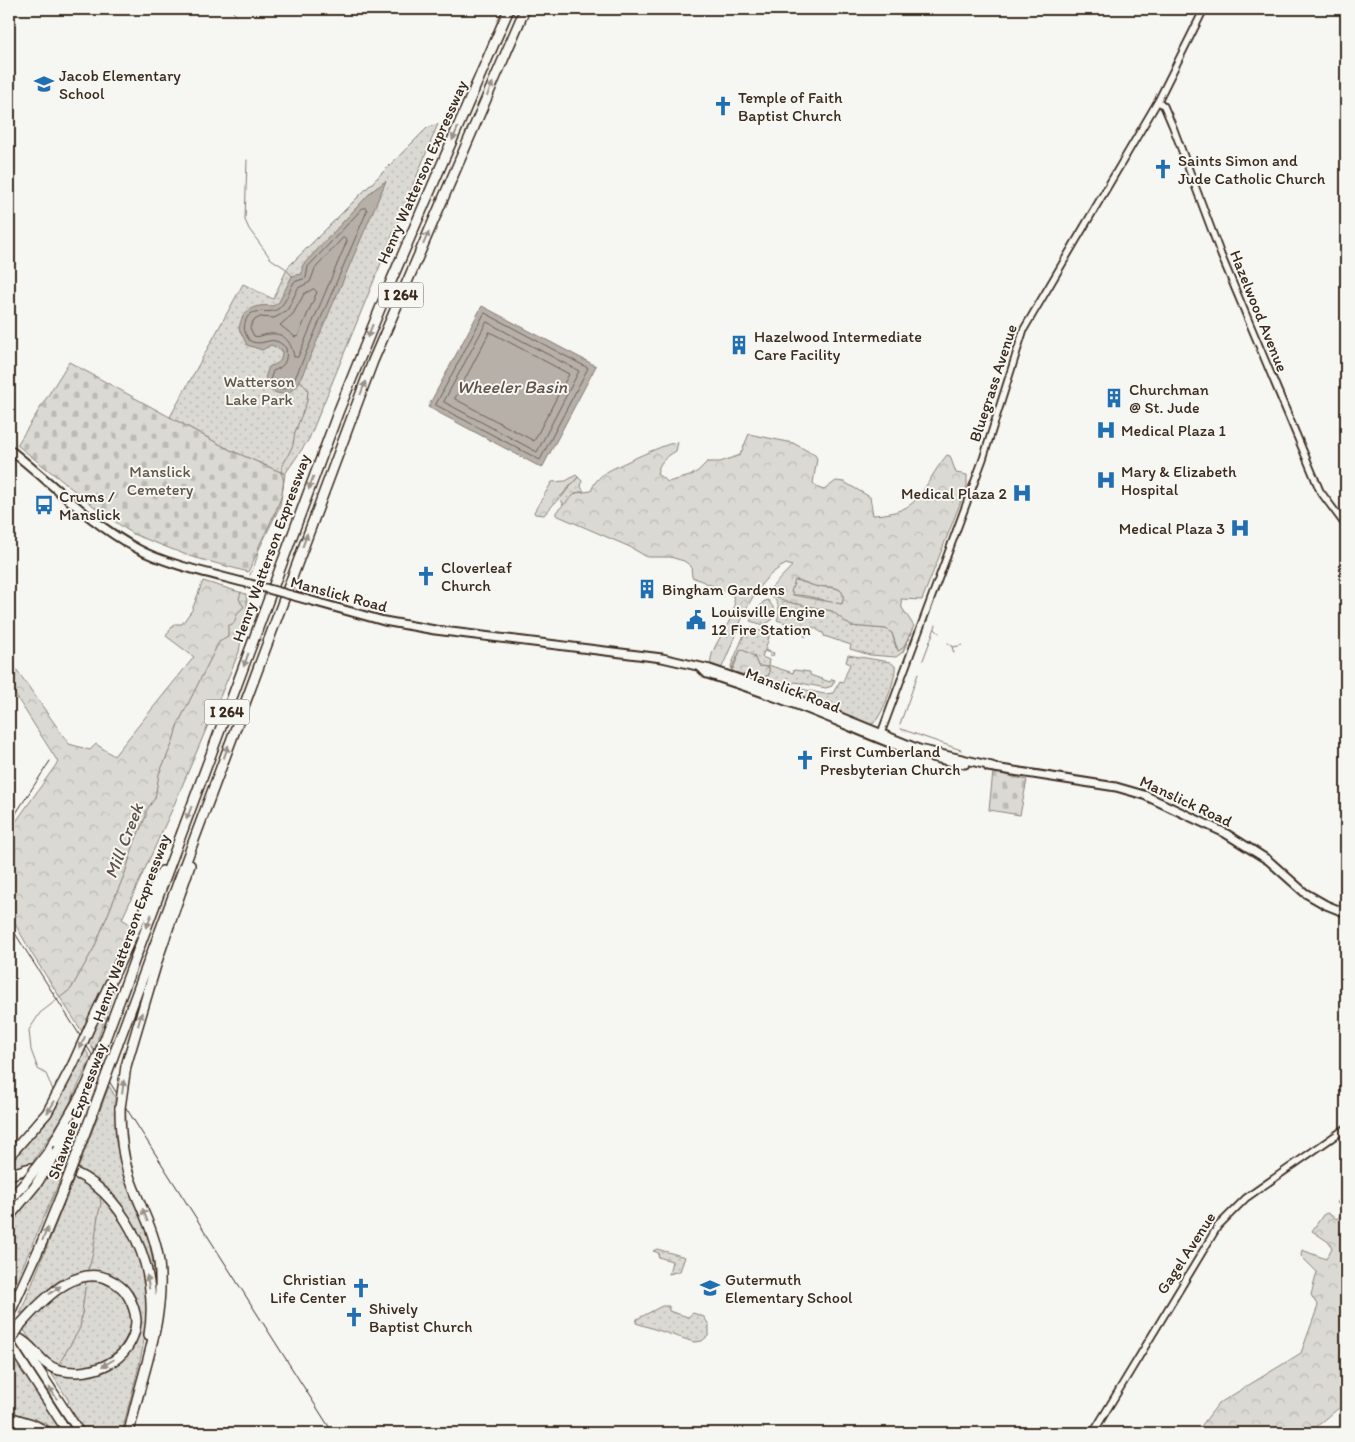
<svg xmlns="http://www.w3.org/2000/svg" width="1355" height="1442" font-family="Itim,sans-serif">
	<style>
		.grass { fill: url(#grass-dots); stroke: #8a8278; fill-rule: evenodd }
		.forest { fill: url(#forest-crowns); stroke: #8a8278; fill-rule: evenodd }
		.cemetery { fill: url(#cemetery-stones); stroke: #8a8278 }
		.water { fill: #b6b0a9; stroke: #857a71 }
		.lines { fill: none; stroke-linecap: round; stroke-linejoin: round }
		.shore { stroke: #6c6056; stroke-width: 1 }
		.stream { stroke: #857a71; stroke-width: 1 }
		.tertiary-casing { stroke: #3b2a1e; stroke-width: 9 }
		.secondary-casing { stroke: #3b2a1e; stroke-width: 11 }
		.primary-casing { stroke: #3b2a1e; stroke-width: 11 }
		.motorway-casing { stroke: #3b2a1e; stroke-width: 12 }
		.tertiary { stroke: #f6f6f2; stroke-width: 5.5 }
		.secondary { stroke: #f6f6f2; stroke-width: 7 }
		.primary { stroke: #f6f6f2; stroke-width: 8 }
		.motorway { stroke: #f6f6f2; stroke-width: 9 }
		.rail { stroke: #3b2a1e; stroke-width: 1 }
		.secondary-bridge-casing { stroke: #3b2a1e; stroke-width: 11; stroke-linecap: butt }
		.motorway-bridge-casing { stroke: #3b2a1e; stroke-width: 12; stroke-linecap: butt }
		.secondary-bridge { stroke: #f6f6f2; stroke-width: 7 }
		.motorway-bridge { stroke: #f6f6f2; stroke-width: 9 }
		.oneway { fill: #989088 }
		.labels { text-anchor: middle; dominant-baseline: central; stroke-width: 4; stroke-linejoin: round; paint-order: stroke }
		.shield { fill: #f6f6f2; stroke: #73675e; stroke-width: 1 }
		.shield-label { font-size: 15px; font-weight: bold; fill: #3b2a1e }
		.poi-label { font-size: 16px; fill: #3b2a1e; stroke: #f6f6f2; text-anchor: start }
		.street-label { font-size: 16px; fill: #3b2a1e; stroke: #f6f6f2 }
		.park-label { font-size: 16px; fill: #63564b; stroke: #f6f6f2 }
		.water-label { font-size: 18px; font-style: italic; fill: #605248; stroke: #f6f6f2 }
	</style>
	<defs>
		<pattern id="grass-dots" width="8" height="8" patternUnits="userSpaceOnUse" patternTransform="scale(1.25)"><rect width="8" height="8" fill="#dad9d3"/><path d="M2 2h.1M6 6h.1" fill="none" stroke="#bcbab5" stroke-width="1.8" stroke-linecap="round"/></pattern>
		<pattern id="forest-crowns" width="20" height="18" patternUnits="userSpaceOnUse" patternTransform="scale(1.25)"><rect width="20" height="18" fill="#dad9d3"/><path d="M2 6a3 3 0 1 1 6 0M12 15a3 3 0 1 1 6 0" fill="none" stroke="#bcbab5"/></pattern>
		<pattern id="cemetery-stones" width="16" height="16" patternUnits="userSpaceOnUse" patternTransform="scale(1.25)"><rect width="16" height="16" fill="#dad9d3"/><path d="M2 7V4a2 2 0 0 1 4 0v3zM10 15v-3a2 2 0 0 1 4 0v3z" fill="#bcbab5"/></pattern>
	</defs>
	<rect width="100%" height="100%" fill="#f6f6f2"/>
	<filter id="ink" filterUnits="userSpaceOnUse"><feTurbulence type="fractalNoise" baseFrequency=".02" numOctaves="2"/><feDisplacementMap in="SourceGraphic" scale="10" xChannelSelector="R" yChannelSelector="G"/><feConvolveMatrix kernelMatrix="1 2 1 2 8 2 1 2 1" color-interpolation-filters="sRGB"/></filter>
	<g filter="url(#ink)">
		<path class="grass" d="M438 124 309 439 285 474 230 450 170 417 243 284 273 299 288 267 427 128Z
			M578 477 582 481 581 487 584 491 576 493 562 507 563 503 560 499Z
			M794 580C802 580 809 586 817 586 829 588 849 585 842 604 826 603 810 594 793 595L791 592Z
			M771 590 783 601 832 611 851 626 886 629 892 633 896 648H903L911 633 903 652 896 657 870 655 850 649 851 645 824 636V634L813 627 810 629 805 637 801 628 777 620C782 610 778 601 769 594Z
			M768 600 775 610 772 620 764 625 750 621 763 602Z
			M772 627 765 650 774 653 773 656 770 657V653L764 651 762 657 769 660 768 665 793 673 794 670 810 672V675L830 682 832 679 835 680 832 686 826 688 795 682 786 690 732 671 731 666 746 630 749 628 761 631ZM741 649 754 656 758 666 769 667V675L732 668Z
			M848 655 890 662 895 666C897 677 881 721 871 725L796 694 797 688 824 694 833 693 840 681 843 682 850 664 846 662Z
			M116 984 94 1051 87 1040Z
			M84 1047 91 1059 64 1115 30 1166 9 1172V1161C45 1125 63 1093 84 1047Z
			M109 1086 115 1096 116 1142 135 1205 148 1236 154 1268 150 1269C131 1234 115 1188 78 1169Z
			M52 1169 64 1171 9 1298V1225Z
			M75 1176C95 1185 112 1204 123 1223 168 1298 139 1357 122 1433H86L67 1405 69 1401 48 1368C72 1381 100 1377 122 1360 127 1346 137 1330 138 1316 143 1275 88 1264 60 1280 46 1288 31 1310 20 1314Z
			M657 1249 685 1257 680 1271 669 1274 672 1261 658 1257 659 1253 653 1251Z
			M91 1279C189 1293 86 1439 23 1328L32 1315 67 1285Z
			M662 1306H669V1311L688 1317 693 1313 704 1317 709 1325V1335L702 1341 694 1342 636 1323 637 1319Z
			M11 1351 66 1433H58L45 1423 9 1411V1352Z"/>
		<path class="forest" d="M749 434 793 443 815 455 817 459 813 483 818 488 824 490 836 481 844 482 870 497 873 515C924 513 920 487 947 455L950 456 956 473 967 475V486L922 600 901 599 902 608 914 626 903 648 898 651 892 633 886 629 851 626 832 611 783 601 770 589 792 566 786 564C748 583 739 632 722 667L718 669 711 667C706 645 744 616 732 594L692 577 691 566 684 561 670 557H647L630 547 556 515V512L576 493 591 491C594 483 598 478 605 473 614 467 671 441 678 442L676 451C666 457 659 462 657 474L668 482 690 476 698 471 707 462H720L740 455ZM795 580C801 580 808 584 815 586 827 588 849 583 842 604L793 595 791 592Z
			M576 475 578 477 544 515 535 514 534 512 552 482 566 481Z
			M203 581 246 594C250 615 242 631 239 652L171 812 122 919 133 926 83 1033 32 954 9 913V839L15 823 58 762 9 685V659L69 744 90 750 96 744 114 756 194 657 166 636 174 624H182L192 610Z
			M741 649 754 656 758 666 769 667V675L757 679 732 671Z
			M1346 1190V1402L1309 1433H1196L1218 1404 1301 1353 1318 1306 1311 1295 1317 1272 1301 1256 1302 1250 1326 1259 1332 1248 1330 1243 1312 1231 1323 1215 1327 1213 1337 1219 1345 1210 1337 1203Z"/>
		<path class="cemetery" d="M69 362 230 450 285 474 280 506 248 572 189 556 133 534 101 512 17 445Z
			M993 772 1027 780 1020 815 989 810Z"/>
		<path class="water" d="M386 181 298 385 287 394C269 395 259 383 270 366 280 364 282 360 282 350L271 345 262 350 247 345 239 329C242 309 254 304 273 306L279 302 292 276 302 274V266L372 191Z
			M482 306 596 366 542 468 428 407Z"/>
		<g class="lines">
			<path class="shore" d="M363 208H366L367 211 293 383 286 389 274 388 270 380 273 371C284 367 288 361 286 348 271 332 265 348 250 341 246 336 243 330 245 323 250 304 267 316 278 309 286 303 289 291 294 282L306 278 308 267Z
				M343 238H346L347 241 298 357H294C292 344 285 332 270 334 263 334 260 338 254 336L250 328 253 321 260 317 274 318 280 315 288 309 298 288 310 282 315 269Z
				M314 289 317 292 298 336 295 337 280 325 293 314 304 294Z
				M485 313 588 368 540 460 436 405Z
				M487 322 579 371 537 452 444 402Z
				M490 332 569 374 534 441 455 399Z"/>
			<path class="stream" d="M230 9 238 17
				M247 160 245 220 249 229 271 259 285 268 292 276
				M250 575C252 570 255 565 256 560 258 557 257 553 258 549 264 532 292 489 281 473L283 465 293 445 295 432 307 401 308 390 300 380
				M935 629 939 633
				M948 643 954 647 962 645
				M952 647 954 653
				M923 660 936 625
				M900 724 918 674
				M901 729 961 750
				M53 1090 46 1074 38 1069 31 1050 29 1030 40 1013 71 989 94 948 125 873 135 841 146 816V811L155 798 159 774 173 742 177 726 219 642 228 637V626L234 623 238 612 244 607 239 599 241 592
				M87 1272C97 1251 94 1226 101 1204L100 1198
				M59 1364 80 1328 86 1281"/>
			<defs>
				<path id="tertiary" d="M1158 101 1164 106 1173 127 1221 255 1320 491 1346 526
					M880 736 983 459 1024 329 1158 101 1204 9
					M1093 1433 1218 1226 1246 1198 1346 1128"/>
				<path id="secondary" d="M9 449C52 483 89 523 138 549 167 565 217 575 250 584
					M305 599 384 621 435 630 662 658 710 669 794 698 919 749 992 766
					M700 667 707 674C746 687 784 699 822 715 869 734 914 757 965 764
					M988 767 1116 787 1144 795 1225 833 1268 860 1305 893 1326 905 1346 913"/>
				<path id="primary" d="M9 1324 80 1433
					M9 1342 68 1433"/>
				<path id="motorway" d="M92 1022 162 871
					M104 1042 339 410 392 279 509 9
					M117 1046 373 361 525 9
					M126 1066 159 955 190 865
					M120 1108C120 1132 122 1154 129 1176 139 1205 155 1231 159 1262 166 1321 140 1377 129 1433
					M59 1149 70 1126
					M49 1151 87 1085
					M77 1154 102 1087
					M9 1156 47 1113 73 1064
					M9 1176C74 1142 128 1205 145 1263 151 1286 153 1312 149 1335
					M9 1200 24 1184
					M9 1217 37 1183
					M9 1315 42 1242 64 1188
					M18 1338C34 1345 40 1365 59 1370 92 1378 133 1361 136 1322 136 1311 130 1296 122 1288 85 1254 44 1298 21 1324
					M9 1417 32 1424 49 1433
					M9 1427 31 1429"/>
			</defs>
			<use href="#tertiary" class="tertiary-casing"/>
			<use href="#secondary" class="secondary-casing"/>
			<use href="#primary" class="primary-casing"/>
			<use href="#motorway" class="motorway-casing"/>
			<use href="#tertiary" class="tertiary"/>
			<use href="#secondary" class="secondary"/>
			<use href="#primary" class="primary"/>
			<use href="#motorway" class="motorway"/>
			<path class="rail" d="M9 824 50 761
				M9 924 333 1433"/>
			<defs>
				<path id="secondary-bridge" d="M250 584 305 599"/>
				<path id="motorway-bridge" d="M73 1064 92 1022
					M87 1085 104 1042
					M102 1087 117 1046
					M120 1108 126 1066
					M37 1183 59 1149
					M24 1184 49 1151
					M64 1188 77 1154
					M9 1343 21 1324"/>
			</defs>
			<use href="#secondary-bridge" class="secondary-bridge-casing"/>
			<use href="#motorway-bridge" class="motorway-bridge-casing"/>
			<use href="#secondary-bridge" class="secondary-bridge"/>
			<use href="#motorway-bridge" class="motorway-bridge"/>
		</g>
		<defs><path id="oneway-solid" d="M-6-.8H1V-3.2L6.5 0L1 3.2V.8H-6Z" transform="scale(1.25)"/></defs>
		<g class="oneway">
			<use href="#oneway-solid" transform="translate(490 89) rotate(-66)"/>
			<use href="#oneway-solid" transform="translate(455 134) rotate(114)"/>
			<use href="#oneway-solid" transform="translate(426 238) rotate(-67)"/>
			<use href="#oneway-solid" transform="translate(370 331) rotate(112)"/>
			<use href="#oneway-solid" transform="translate(363 388) rotate(-69)"/>
			<use href="#oneway-solid" transform="translate(311 483) rotate(110)"/>
			<use href="#oneway-solid" transform="translate(305 540) rotate(-70)"/>
			<use href="#oneway-solid" transform="translate(246 660) rotate(110)"/>
			<use href="#oneway-solid" transform="translate(226 752) rotate(-70)"/>
			<use href="#oneway-solid" transform="translate(189 813) rotate(111)"/>
			<use href="#oneway-solid" transform="translate(149 921) rotate(110)"/>
			<use href="#oneway-solid" transform="translate(140 1019) rotate(-74)"/>
			<use href="#oneway-solid" transform="translate(82 1043) rotate(115)"/>
			<use href="#oneway-solid" transform="translate(123 1087) rotate(-83)"/>
			<use href="#oneway-solid" transform="translate(51 1107) rotate(122)"/>
			<use href="#oneway-solid" transform="translate(145 1215) rotate(-112)"/>
			<use href="#oneway-solid" transform="translate(45 1234) rotate(-68)"/>
			<use href="#oneway-solid" transform="translate(148 1282) rotate(-100)"/>
			<use href="#oneway-solid" transform="translate(55 1290) rotate(-35)"/>
			<use href="#oneway-solid" transform="translate(108 1363) rotate(150)"/>
			<use href="#oneway-solid" transform="translate(53 1393) rotate(-123)"/>
		</g>
	</g>
	<defs>
		<symbol id="school-bare" viewBox="-9 -9 18 18"><path d="M0-5L7-2L0 1L-7-2ZM-4 1L0 2.5L4 1V4Q0 6-4 4Z" fill="#1f6fb2" stroke="#f6f6f2" stroke-width="2.5" paint-order="stroke"/></symbol>
		<symbol id="church-bare" viewBox="-9 -9 18 18"><path d="M-1.2-6h2.4v3.5h3.3v2.4h-3.3V6h-2.4V-.1h-3.3v-2.4h3.3Z" fill="#1f6fb2" stroke="#f6f6f2" stroke-width="2.5" paint-order="stroke"/></symbol>
		<symbol id="building-bare" viewBox="-9 -9 18 18"><path d="M-4-6H4V6H1V3H-1V6H-4ZM-2.5-4.3h1.7v1.8h-1.7ZM.8-4.3h1.7v1.8H.8ZM-2.5-1h1.7V.8h-1.7ZM.8-1h1.7V.8H.8Z" fill="#1f6fb2" stroke="#f6f6f2" stroke-width="2.5" paint-order="stroke"/></symbol>
		<symbol id="hospital-bare" viewBox="-9 -9 18 18"><path d="M-5-5h3v3.5h4V-5h3V5h-3V1.5h-4V5h-3Z" fill="#1f6fb2" stroke="#f6f6f2" stroke-width="2.5" paint-order="stroke"/></symbol>
		<symbol id="bus-bare" viewBox="-9 -9 18 18"><path d="M-5-6H5V4H4V6H2V4H-2V6H-4V4H-5ZM-3.5-4V0h7V-4ZM-3.5 1.2v1.5H-2V1.2ZM2 1.2v1.5H3.5V1.2Z" fill="#1f6fb2" stroke="#f6f6f2" stroke-width="2.5" paint-order="stroke"/></symbol>
		<symbol id="civic-bare" viewBox="-9 -9 18 18"><path d="M-.6-6.5H3V-4.5H.6V-3L4-1V1h2V6H-6V1h2V-1L-.6-3ZM-1.2 2.5V6h2.4V2.5Z" fill="#1f6fb2" stroke="#f6f6f2" stroke-width="2.5" paint-order="stroke"/></symbol>
	</defs>
	<g fill-rule="evenodd">
		<use href="#school-bare" x="30" y="70" width="28" height="28"/>
		<use href="#church-bare" x="709" y="92" width="28" height="28"/>
		<use href="#church-bare" x="1149" y="155" width="28" height="28"/>
		<use href="#building-bare" x="725" y="331" width="28" height="28"/>
		<use href="#building-bare" x="1100" y="384" width="28" height="28"/>
		<use href="#hospital-bare" x="1092" y="416" width="28" height="28"/>
		<use href="#hospital-bare" x="1092" y="466" width="28" height="28"/>
		<use href="#hospital-bare" x="1008" y="479" width="28" height="28"/>
		<use href="#bus-bare" x="30" y="491" width="28" height="28"/>
		<use href="#hospital-bare" x="1226" y="514" width="28" height="28"/>
		<use href="#church-bare" x="412" y="562" width="28" height="28"/>
		<use href="#building-bare" x="633" y="575" width="28" height="28"/>
		<use href="#civic-bare" x="682" y="606" width="28" height="28"/>
		<use href="#church-bare" x="791" y="746" width="28" height="28"/>
		<use href="#church-bare" x="347" y="1274" width="28" height="28"/>
		<use href="#school-bare" x="696" y="1274" width="28" height="28"/>
		<use href="#church-bare" x="340" y="1303" width="28" height="28"/>
	</g>
	<g class="labels">
		<g class="shield">
			<rect x="378.5" y="282.5" width="45" height="25" rx="4"/>
			<rect x="204.5" y="699.5" width="45" height="25" rx="4"/>
		</g>
		<g class="shield-label">
			<text x="401" y="295">I 264</text>
			<text x="227" y="712">I 264</text>
		</g>
		<g class="poi-label">
			<text x="59" y="75">Jacob Elementary<tspan x="59" dy="18">School</tspan></text>
			<text x="738" y="97">Temple of Faith<tspan x="738" dy="18">Baptist Church</tspan></text>
			<text x="1178" y="160">Saints Simon and<tspan x="1178" dy="18">Jude Catholic Church</tspan></text>
			<text x="754" y="336">Hazelwood Intermediate<tspan x="754" dy="18">Care Facility</tspan></text>
			<text x="1129" y="389">Churchman<tspan x="1129" dy="18">@ St. Jude</tspan></text>
			<text x="1121" y="430">Medical Plaza 1</text>
			<text x="1121" y="471">Mary &amp; Elizabeth<tspan x="1121" dy="18">Hospital</tspan></text>
			<text x="1007" y="493" text-anchor="end">Medical Plaza 2</text>
			<text x="59" y="496">Crums /<tspan x="59" dy="18">Manslick</tspan></text>
			<text x="1225" y="528" text-anchor="end">Medical Plaza 3</text>
			<text x="441" y="567">Cloverleaf<tspan x="441" dy="18">Church</tspan></text>
			<text x="662" y="589">Bingham Gardens</text>
			<text x="711" y="611">Louisville Engine<tspan x="711" dy="18">12 Fire Station</tspan></text>
			<text x="820" y="751">First Cumberland<tspan x="820" dy="18">Presbyterian Church</tspan></text>
			<text x="346" y="1279" text-anchor="end">Christian<tspan x="346" dy="18">Life Center</tspan></text>
			<text x="725" y="1279">Gutermuth<tspan x="725" dy="18">Elementary School</tspan></text>
			<text x="369" y="1308">Shively<tspan x="369" dy="18">Baptist Church</tspan></text>
		</g>
		<g class="street-label">
			<text transform="translate(422 172) rotate(-66)">Henry Watterson Expressway</text>
			<text transform="translate(1259 311) rotate(68)">Hazelwood Avenue</text>
			<text transform="translate(993 383) rotate(-72)">Bluegrass Avenue</text>
			<text transform="translate(271 548) rotate(-70)">Henry Watterson Expressway</text>
			<text transform="translate(339 594) rotate(15)">Manslick Road</text>
			<text transform="translate(793 690) rotate(21)">Manslick Road</text>
			<text transform="translate(1186 801) rotate(25)">Manslick Road</text>
			<text transform="translate(131 928) rotate(-70)">Henry Watterson Expressway</text>
			<text transform="translate(77 1111) rotate(-70)">Shawnee Expressway</text>
			<text transform="translate(1186 1253) rotate(-57)">Gagel Avenue</text>
		</g>
		<g class="park-label">
			<text x="259" y="381">Watterson<tspan x="259" dy="18">Lake Park</tspan></text>
			<text x="160" y="471">Manslick<tspan x="160" dy="18">Cemetery</tspan></text>
		</g>
		<g class="water-label">
			<text x="512" y="387">Wheeler Basin</text>
			<text transform="translate(124 841) rotate(-69)">Mill Creek</text>
		</g>
	</g>
	<rect width="1355" height="1442" fill="none" stroke="#f6f6f2" stroke-width="30"/>
	<rect x="15" y="15" width="1325" height="1412" fill="none" stroke="#3b2a1e" stroke-width="2" filter="url(#ink)"/>
</svg>
